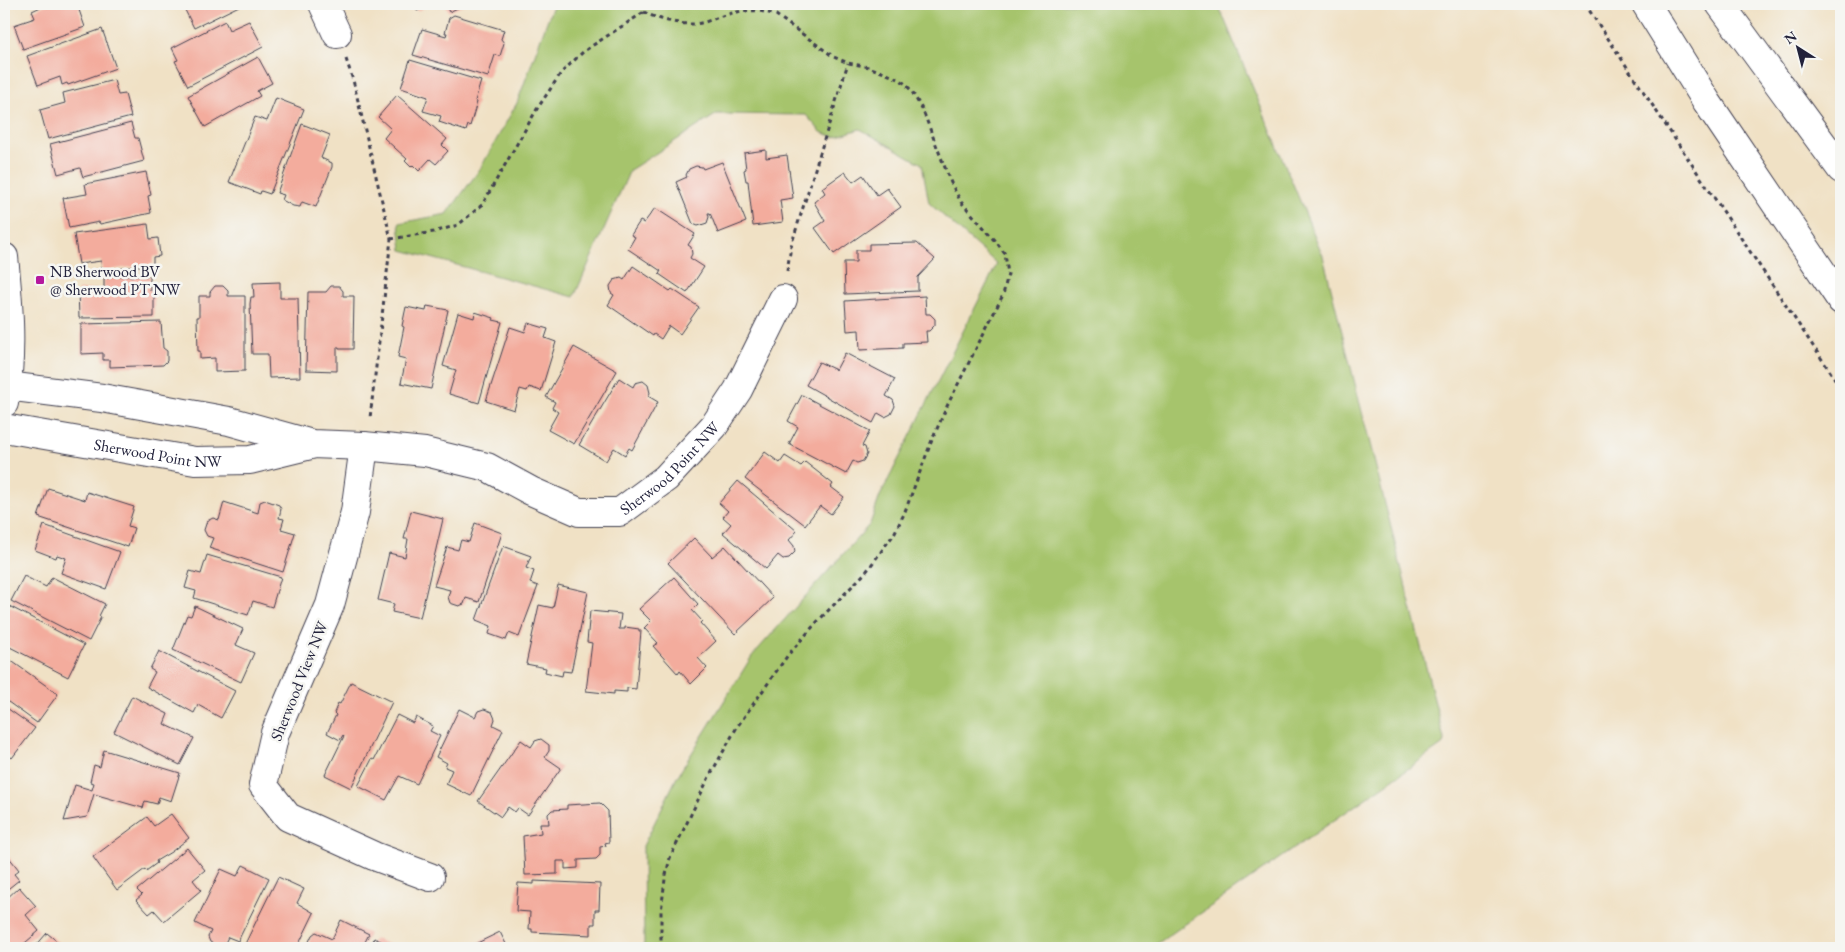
<svg xmlns="http://www.w3.org/2000/svg" width="1845" height="952" font-family="'EB Garamond',serif">
	<style>
		.green { fill: #a6c46c; stroke: #647354 }
		.building { fill: #f3ac9d }
		.lines { fill: none; stroke-linecap: round; stroke-linejoin: round }
		.street-casing { stroke: #413f50; stroke-width: 30 }
		.secondary-casing { stroke: #413f50; stroke-width: 30 }
		.highway-casing { stroke: #413f50; stroke-width: 30 }
		.path { stroke: #413f50; stroke-width: 3; stroke-dasharray: 4 4; stroke-linecap: butt }
		.street { stroke: #fff; stroke-width: 28 }
		.secondary { stroke: #fff; stroke-width: 28 }
		.highway { stroke: #fff; stroke-width: 28 }
		.poi-dot { fill: #b5179e; stroke: #f6f6f2; stroke-width: 2 }
		.labels { text-anchor: middle; dominant-baseline: central; stroke-width: 5; stroke-linejoin: round; paint-order: stroke }
		.poi-label { font-size: 16px; fill: #22223b; stroke: #f6f6f2; text-anchor: start }
		.street-label { font-size: 16px; fill: #22223b; stroke: #f6f6f2 }
	</style>
	<rect width="100%" height="100%" fill="#f6f6f2"/>
	<filter id="ink" filterUnits="userSpaceOnUse"><feTurbulence type="fractalNoise" baseFrequency=".02" numOctaves="2"/><feDisplacementMap in="SourceGraphic" scale="10" xChannelSelector="R" yChannelSelector="G"/><feConvolveMatrix kernelMatrix="1 2 1 2 8 2 1 2 1" color-interpolation-filters="sRGB"/></filter>
	<filter id="wash" filterUnits="userSpaceOnUse"><feTurbulence type="fractalNoise" baseFrequency=".0096" numOctaves="4" result="noise"/><feDisplacementMap in="SourceGraphic" scale="20" xChannelSelector="R" yChannelSelector="G"/><feGaussianBlur stdDeviation="1.12" result="paint"/><feColorMatrix in="noise" values="0 0 0 0 0 0 0 0 0 0 0 0 0 0 0 0 0 1.4 0 .05"/><feComposite in="paint" operator="in"/></filter>
	<g filter="url(#wash)">
		<rect width="100%" height="100%" fill="#f0e1c5"/>
		<path class="green" d="M556 4H1218L1323 256 1445 743 1151 948H641L644 944 643 846 677 777 752 656 870 524 880 496 997 264 929 203 922 164 860 129 834 137 821 132 806 115 717 114 630 170 574 297 402 250 399 223 447 214 480 169 517 103 552 8Z"/>
		<g id="blocks">
			<path class="building" d="M47 4H82L79 10 85 27 23 49 14 25 35 18 32 11Z
				M182 4H240L241 5 194 28Z
				M413 4H431L417 11Z
				M437 4H466L449 12 445 4 439 7Z
				M454 15 504 30 501 39 504 43 500 56 495 55 488 77 413 55 422 29 446 36 447 33H445L449 18Z
				M225 21 229 30 249 21 263 47 188 86 175 61 178 60 172 48Z
				M102 29 116 68 68 85 67 83 62 85 60 77 38 85 27 56Z
				M258 57 272 83 257 91 260 96 205 127 188 96Z
				M410 60 481 81 475 101 477 102 470 126 468 125 466 131 439 122 441 116 423 111 428 97 401 88Z
				M114 80 118 95 125 94 131 117 48 139 40 110 65 103 63 93Z
				M397 95 447 139 442 145 448 151 436 164 430 159 419 171 413 165 411 167 405 161 407 159 384 138 391 129 378 117Z
				M276 98 304 109 270 194 261 191 260 194 229 182 255 117 267 121Z
				M131 123 135 138H138L144 161 83 177 80 168 58 174 50 144Z
				M302 124 330 135 321 158 332 163V167L316 207 302 202 300 207 293 206 282 200 284 195 277 193Z
				M766 150V158L787 155 793 198 780 200 783 222 753 226 748 181H746L744 170 746 169 744 153Z
				M722 162 746 222 718 233 710 213H708L709 217 707 223 698 226 693 224 676 182 687 177 686 175 689 169 696 166 702 167 703 169Z
				M146 172 151 195 148 196 151 213 100 224 99 222 69 228 63 198 87 194 85 184Z
				M845 172 853 182 863 175 877 195 887 188 901 207 834 254 815 228 825 221 814 202 825 193 822 188Z
				M655 208 695 234 688 245 691 247 692 254 690 258 704 267 687 293 659 274 661 271 628 249 635 237 631 235 640 221 644 223Z
				M148 224 150 239 158 238 160 256 153 257V264L102 271 101 261 79 264 74 234Z
				M917 243 935 259 918 277V291L845 294 844 262H856V250H869V244Z
				M633 266 670 291 672 289 699 307 680 334 669 326 661 339 654 334 653 336 608 305 614 295 611 293 610 286 614 280 621 278 624 280Z
				M109 276H150V290H154V317L79 318 78 290 104 289V278H110Z
				M280 282V298H298L300 377 269 378 268 354H252L250 304 251 297H254L253 283Z
				M215 286H223L228 291V296H245V371L215 372V358L200 359V351H198L197 317H199V296H210V292Z
				M331 286H339L343 291V296H354L353 349H339V347H337V371L306 370 308 292H326Z
				M925 296 926 314H930L935 319V325L929 331H926L927 342 903 343V348L860 350 859 330 847 331 845 301Z
				M427 306 448 310 431 389 401 383 406 359 398 357 404 327 402 326 406 307 426 311Z
				M475 312 494 318 493 320 502 322 479 403 449 394 456 370 443 366 458 313 474 318Z
				M161 322 163 348 167 351V361L163 365 110 367V360H103V353L81 354V324Z
				M528 323 548 329 545 338 556 342 541 391 529 387 527 391 520 389 514 410 486 401 510 327 525 332Z
				M574 347 617 371 574 444 548 430 558 412 552 408 555 402 546 397Z
				M845 353 895 379 886 396 893 400 895 406 891 414 885 417 878 413 873 423 806 385 819 362 836 370Z
				M619 378 633 387 635 383 643 381 648 385 650 393 648 396 658 402 632 450 629 448 625 455 614 448 606 461 579 445Z
				M802 395 870 431 862 446 865 447 867 454 863 461 857 463 853 461 846 474 789 444 798 427 788 421Z
				M765 452 780 463 785 456 801 466 805 462 833 484 831 487 844 497 831 514 820 506 805 525 745 479Z
				M738 481 797 531 789 540 794 546 795 552 789 558 783 559 778 555 766 569 723 533 731 524 723 517 728 511 719 503Z
				M48 488 85 500 87 492 134 507 128 526 134 528 128 547 38 517Z
				M265 500 279 505 281 509 279 518 284 519 281 529 295 533 283 572 209 548 213 538 207 536 204 530 207 521 213 518 219 520 224 502 258 513 260 502Z
				M411 511 443 519 420 618 392 612 394 604 378 600 389 553 405 557 408 539H404Z
				M475 523 502 533 479 602 466 598 464 604 459 606 450 603 448 597 450 590 434 586 447 547 458 550 461 540 469 542Z
				M44 525 120 552 106 589 61 573 66 558 57 555 56 558 35 550Z
				M694 538 712 557 725 546 773 598 735 634 668 563Z
				M503 546 531 556 526 568 534 571 530 583 538 586 519 637 509 633 506 640 489 634 491 626 476 620Z
				M207 555 281 577 272 607 253 601 248 615 194 598 196 591 185 588 190 571 201 574Z
				M24 576 46 587 52 577 105 604 99 616 101 617 89 641 11 601Z
				M674 577 698 604 692 610 702 621 700 623 716 641 698 658 707 668 691 684 680 671 678 674 653 646 658 643 644 628 651 621 639 609Z
				M558 585 588 592 571 672 563 671 562 676 545 672 546 668 526 664 539 605 553 608Z
				M9 606 84 645 68 677 6 645 9 638 4 635V616Z
				M195 606 243 629 236 645 254 653 241 682 173 650 187 615 191 616Z
				M590 611 621 614 619 629H625V627L639 629V631H641L636 689 627 688V692L614 691V694L586 691 592 643 587 642Z
				M159 651 235 691 221 718 198 705 194 713 147 687 155 672 150 669Z
				M10 660 58 694 37 723 4 699V665L6 667Z
				M351 682 392 702 351 788 325 775 344 736 343 735 340 740 327 733 336 715 334 713 338 703 340 704Z
				M132 696 168 714 164 724 194 738 180 765 114 732Z
				M4 706 35 728 12 758 4 752Z
				M459 709 475 717 478 711 484 709 492 712 495 719 493 725 503 730 471 796 446 784 452 770 445 767 447 763 436 757Z
				M397 715 413 723 416 717 433 726 430 731 440 736 417 784 399 776 386 800 358 786 372 759 374 760Z
				M541 739 549 745V751L545 757 561 768 528 815 518 808 515 812 508 807 501 817 478 801 521 740 531 747 535 741Z
				M104 750 180 773 171 801 159 797 157 804 145 801 143 808 94 794 87 817 64 821 75 785 92 790 94 783 90 782 94 765 100 767Z
				M600 803 608 811 609 842 605 843 606 846 600 847V855L596 859 578 860V868L565 869V861H557V874L525 875 523 836 541 833 540 824H549L548 814 552 810 567 809V805Z
				M171 814 189 838 171 852 156 861 157 863 146 871 145 869 117 890 93 857 147 817 154 826Z
				M187 848 205 870 193 880 201 890 164 921 154 910 149 914 136 900 142 895 137 890Z
				M8 856 19 870 14 874 19 880 4 892V860Z
				M243 865 269 878 238 941 228 937 224 945 219 947 210 942 208 937 211 931 195 923 221 869 237 876Z
				M278 877 304 889 297 903 314 913 297 948H254L245 944Z
				M534 881 600 884 599 910H595V924H591V935L532 932V929H529L530 912 516 911 518 883 534 884Z
				M19 887 36 906 26 915 39 931 19 948H4V901Z
				M341 920 369 934 362 948H306L312 935 316 932 332 939Z
				M500 932 508 948H467Z
				M47 933 65 948H34Z
				M374 938 396 948H370Z"/>
		</g>
	</g>
	<g filter="url(#ink)">
		<use href="#blocks" fill-opacity="0" stroke="#413f50" stroke-width="1"/>
		<g class="lines">
			<defs>
				<g id="street">
					<path d="M323 4 337 34"/>
					<path id="s1" d="M7 386 102 398 229 421 312 444 364 446 425 452 487 467 531 491 579 512H620L666 478 714 426 738 390 783 299"/>
					<path id="s2" d="M4 428 195 461 250 460 311 445"/>
					<path d="M364 446 355 512 330 605 275 733 263 785 288 817 374 856 430 877"/>
				</g>
				<path id="secondary" d="M1720 4 1841 169
					M4 257C9 305 13 356 4 403"/>
				<path id="highway" d="M1646 4 1707 102 1841 300"/>
			</defs>
			<use href="#street" class="street-casing"/>
			<use href="#secondary" class="secondary-casing"/>
			<use href="#highway" class="highway-casing"/>
			<path class="path" d="M642 4 644 12C657 19 676 24 692 24 701 24 711 20 719 17 740 10 754 8 776 15L834 57 848 63 869 67 894 77 901 80 911 90 923 111 951 183 961 202 995 240 1005 254 1008 274 1003 295 948 404 932 440 904 514 894 534 866 572 817 622 788 655 737 727 709 777 670 858 665 879 661 912V948
				M1585 4 1841 388
				M346 59 353 80 391 239 370 418
				M391 239 434 232 458 225 482 205 537 109 561 73 584 51 644 12
				M787 271 791 246 848 63"/>
			<use href="#street" class="street"/>
			<use href="#secondary" class="secondary"/>
			<use href="#highway" class="highway"/>
		</g>
	</g>
	<rect class="poi-dot" x="35" y="275" width="10" height="10" rx="2.5"/>
	<g class="labels">
		<g class="poi-label">
			<text x="50" y="271">NB Sherwood BV<tspan x="50" dy="18">@ Sherwood PT NW</tspan></text>
		</g>
		<g class="street-label">
			<text stroke="none"><textPath href="#s2" startOffset="156">Sherwood Point NW</textPath></text>
			<text stroke="none"><textPath href="#s1" startOffset="698">Sherwood Point NW</textPath></text>
			<text transform="translate(299 681) rotate(-68)">Sherwood View NW</text>
		</g>
	</g>
	<rect width="1845" height="952" fill="none" stroke="#f6f6f2" stroke-width="20"/>
	<g transform="translate(1798 48) rotate(324)" stroke="#f6f6f2" stroke-width="4" paint-order="stroke">
	<path d="M0-4L9 19L0 12L-9 19Z" fill="#22223b"/>
	<text y="-8" font-size="14" font-weight="bold" text-anchor="middle" fill="#22223b">N</text>
	</g>
</svg>
